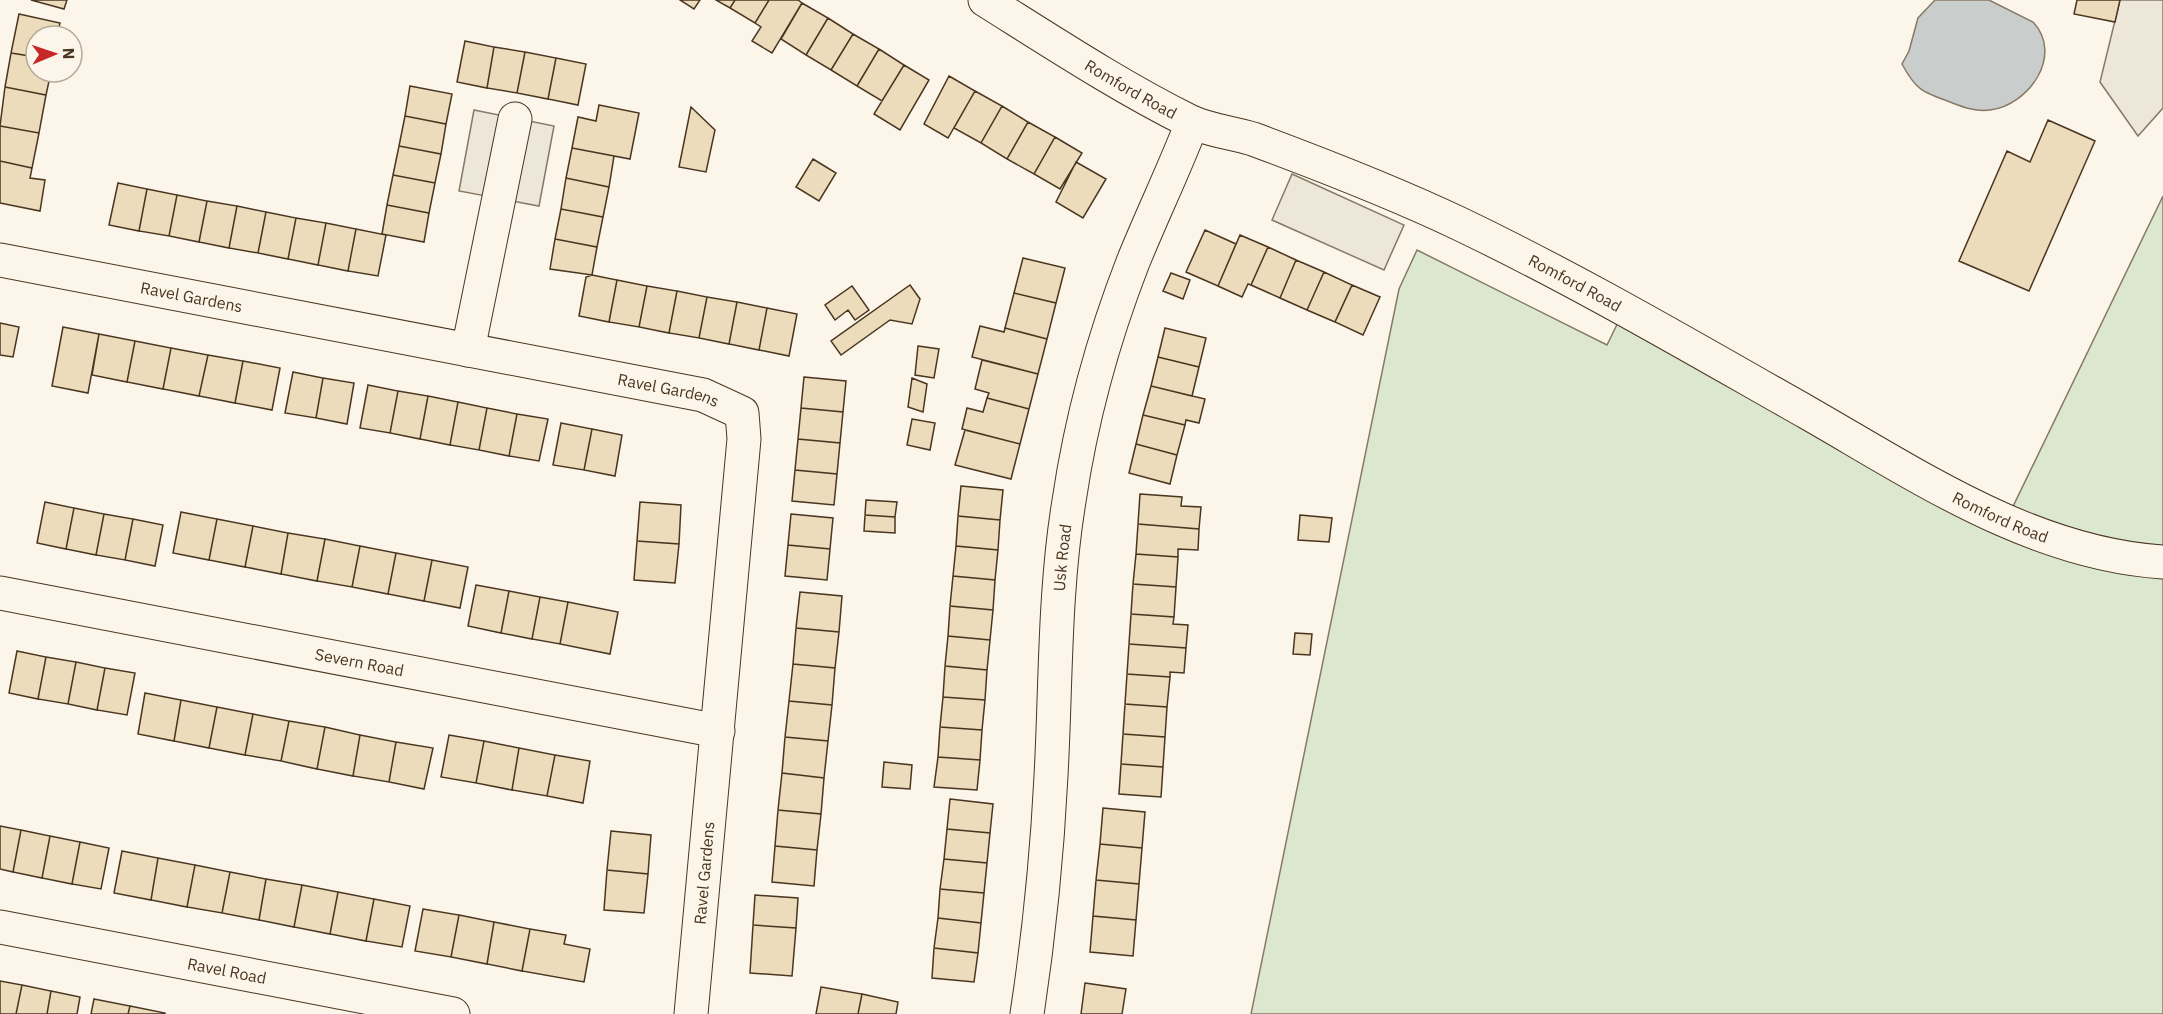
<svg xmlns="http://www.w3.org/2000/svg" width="2163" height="1014" font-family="'IBM Plex Sans',sans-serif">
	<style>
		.green { fill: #dce7d0; stroke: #887966; stroke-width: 1.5 }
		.parking { fill: #ede7d9; stroke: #887966; stroke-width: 1.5 }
		.water { fill: #c9cecd; stroke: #887966; stroke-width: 1.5 }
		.building { fill: #ecdcbc; stroke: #4a3520; stroke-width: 1.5 }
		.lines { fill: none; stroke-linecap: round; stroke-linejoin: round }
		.minor-casing { stroke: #4a3520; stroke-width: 35 }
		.minor { stroke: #fbf6e9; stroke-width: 33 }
		.labels { text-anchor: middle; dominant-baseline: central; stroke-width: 4.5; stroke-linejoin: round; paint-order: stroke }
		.street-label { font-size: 16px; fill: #4a3520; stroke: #fbf6e9 }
	</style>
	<rect width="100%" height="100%" fill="#fbf6e9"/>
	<path class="green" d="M2163 196V1014H1251L1399 289 1417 250 1607 345 1624 310 2006 521Z"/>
	<path class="parking" d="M2120 0H2163V108L2138 136 2100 82Z
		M474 110 554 126 539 206 459 191Z
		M1292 174 1404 225 1384 270 1272 220Z"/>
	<path class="water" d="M1935 0H1989L2033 22C2064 55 2029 105 1990 110 1975 112 1963 107 1950 102 1922 92 1916 90 1902 64L1909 51 1918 18Z"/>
	<path class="building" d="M31 0H67L64 9Z
		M680 0H700L694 9Z
		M716 0H735L730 8Z
		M735 0H769L755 23 730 8Z
		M769 0H798L802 3 772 53 752 41 761 27 755 23Z
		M2077 0H2120L2115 22 2074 14Z
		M802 3 828 18 806 55 781 39Z
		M19 14 60 23 57 36H36V57L11 53Z
		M828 18 853 34 831 70 806 55Z
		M853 34 879 49 857 86 831 70Z
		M465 41 494 47 487 88 457 82Z
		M494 47 525 52 517 93 487 88Z
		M879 49 904 65 882 101 857 86Z
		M525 52 556 58 548 99 517 93Z
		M11 53 36 57V72H51L46 95 5 87Z
		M556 58 586 64 578 105 548 99Z
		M904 65 929 80 900 130 874 114Z
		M949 76 975 91 948 138 924 124Z
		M410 86 452 94 446 124 405 116Z
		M5 87 46 95 39 133 0 126Z
		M975 91 1002 106 981 143 954 128Z
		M599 105 639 113 630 159 572 148 578 117 596 121Z
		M1002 106 1028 122 1007 159 981 143Z
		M691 107 715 130 706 172 679 167Z
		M405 116 446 124 441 154 399 146Z
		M2048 120 2095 141 2029 291 1959 261 2007 151 2030 162Z
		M1028 122 1055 137 1034 174 1007 159Z
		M0 126 39 133 32 168 0 161Z
		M1055 137 1082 153 1060 189 1034 174Z
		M399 146 441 154 435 183 393 175Z
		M572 148 614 156 609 187 566 178Z
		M813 159 836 173 819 201 796 187Z
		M0 161 32 168 30 178 45 180 40 211 0 203Z
		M1076 162 1106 179 1083 218 1056 202Z
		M393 175 435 183 429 213 387 205Z
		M566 178 609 187 603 217 561 209Z
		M118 183 147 189 139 231 109 225Z
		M147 189 177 195 169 236 139 231Z
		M177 195 207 201 199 242 169 236Z
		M207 201 237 206 229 248 199 242Z
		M387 205 429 213 424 242 382 234Z
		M237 206 266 212 258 253 229 248Z
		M561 209 603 217 597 247 555 239Z
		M266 212 296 218 288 259 258 253Z
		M296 218 326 223 318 265 288 259Z
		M326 223 356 229 348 271 318 265Z
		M356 229 386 235 378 276 348 271Z
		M1205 230 1236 244 1218 286 1186 272Z
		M1240 235 1268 247 1251 285 1248 284 1242 297 1218 286Z
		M555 239 597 247 592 275 550 269Z
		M1268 247 1296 260 1280 298 1251 285Z
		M1023 258 1065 268 1056 303 1014 293Z
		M1296 260 1324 272 1307 310 1280 298Z
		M1324 272 1352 285 1335 322 1307 310Z
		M1171 273 1190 280 1183 299 1163 291Z
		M592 275 617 280 609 322 579 316 586 277Z
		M617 280 647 286 639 327 609 322Z
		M910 285 920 299 912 324 890 320 841 355 831 341Z
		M1352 285 1380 297 1363 335 1335 322Z
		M647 286 677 291 669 333 639 327Z
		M852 286 869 310 855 320 848 310 835 320 825 305Z
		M677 291 707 297 699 338 669 333Z
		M1014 293 1056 303 1047 339 1005 328Z
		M707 297 737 302 729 344 699 338Z
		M737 302 767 308 759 350 729 344Z
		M767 308 797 314 789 356 759 350Z
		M0 323 19 327 13 357 0 355Z
		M980 326 1004 332 1005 328 1047 339 1038 374 972 357Z
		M63 327 99 334 88 393 52 386Z
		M1165 328 1206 338 1199 367 1158 357Z
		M99 334 135 341 127 382 92 375Z
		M135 341 171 348 163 389 127 382Z
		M918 346 939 349 934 378 915 375Z
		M171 348 208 355 199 396 163 389Z
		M208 355 243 361 235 403 199 396Z
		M1158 357 1199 367 1192 396 1151 386Z
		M982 360 1038 374 1029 409 987 398 989 393 975 389Z
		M243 361 280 368 272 410 235 403Z
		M293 372 323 378 316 418 285 413Z
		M804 377 846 381 843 412 801 408Z
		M323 378 354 383 347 424 316 418Z
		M912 378 927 384 923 412 908 407Z
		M368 385 398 391 390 433 360 428Z
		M1151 386 1205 399 1199 423 1186 420 1185 425 1143 415Z
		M398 391 428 396 420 439 390 433Z
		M428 396 458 402 450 445 420 439Z
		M987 398 1029 409 1020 444 962 429 967 408 983 412Z
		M458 402 487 408 479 450 450 445Z
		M487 408 517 414 509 456 479 450Z
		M801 408 843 412 840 443 798 439Z
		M517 414 548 419 539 461 509 456Z
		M1143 415 1185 425 1177 455 1136 444Z
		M912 419 935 423 930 450 907 445Z
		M561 423 592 429 584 470 553 465Z
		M592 429 622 435 615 476 584 470Z
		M965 430 1020 444 1011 479 955 465Z
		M798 439 840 443 837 474 795 470Z
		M1136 444 1177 455 1170 484 1129 473Z
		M795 470 837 474 834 505 792 501Z
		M961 486 1003 490 1000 520 958 516Z
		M1140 494 1182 497 1181 506 1201 507 1199 529 1138 524Z
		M866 500 897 502 895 517 865 515Z
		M45 502 74 508 66 549 37 543Z
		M640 502 681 505 679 544 637 541Z
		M74 508 104 514 96 555 66 549Z
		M181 512 217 519 209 560 173 553Z
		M104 514 133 519 125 560 96 555Z
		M791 514 833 518 830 549 788 545Z
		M865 515 895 517V533L864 531Z
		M1300 515 1332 518 1329 542 1298 540Z
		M958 516 1000 520 998 550 956 546Z
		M133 519 163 525 155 566 125 560Z
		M217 519 253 526 245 567 209 560Z
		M1138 524 1199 529 1198 550 1178 549V557L1136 554Z
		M253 526 288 533 281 574 245 567Z
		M288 533 325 539 317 581 281 574Z
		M325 539 360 546 352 587 317 581Z
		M637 541 679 544 675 583 634 580Z
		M788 545 830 549 827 580 785 576Z
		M360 546 396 553 388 594 352 587Z
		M956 546 998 550 995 580 953 576Z
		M396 553 432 560 424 601 388 594Z
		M1136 554 1178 557 1176 587 1133 584Z
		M432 560 468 567 460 608 424 601Z
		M953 576 995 580 993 610 950 606Z
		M1133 584 1176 587 1174 617 1131 614Z
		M476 585 509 591 501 633 468 626Z
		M509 591 540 597 532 639 501 633Z
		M800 592 842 596 839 632 796 628Z
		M540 597 568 602 560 644 532 639Z
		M568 602 618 612 610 654 560 644Z
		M950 606 993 610 990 640 948 636Z
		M1131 614 1174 617 1173 624 1188 625 1186 648 1129 644Z
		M796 628 839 632 835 668 793 664Z
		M1295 633 1312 634 1310 655 1293 654Z
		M948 636 990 640 987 670 945 666Z
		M1129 644 1186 648 1184 673 1170 672V677L1127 674Z
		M17 651 46 657 38 699 9 693Z
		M46 657 76 662 68 704 38 699Z
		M76 662 105 668 97 710 68 704Z
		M793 664 835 668 832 705 789 701Z
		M945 666 987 670 985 700 943 697Z
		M105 668 135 673 127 715 97 710Z
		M1127 674 1170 677 1167 707 1125 704Z
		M145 693 181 700 174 741 138 734Z
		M943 697 985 700 982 730 940 727Z
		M181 700 217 707 209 748 174 741Z
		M789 701 832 705 828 741 785 737Z
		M1125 704 1167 707 1165 737 1123 734Z
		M217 707 253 714 245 755 209 748Z
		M253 714 289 721 281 761 245 755Z
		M289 721 325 727 317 769 281 761Z
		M325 727 360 735 353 776 317 769Z
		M940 727 982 730 980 760 938 757Z
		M1123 734 1165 737 1163 767 1121 764Z
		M360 735 396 742 389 782 353 776Z
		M449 735 484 741 476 783 441 777Z
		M785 737 828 741 824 778 782 773Z
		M484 741 519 748 512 790 476 783Z
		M396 742 433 748 424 789 389 782Z
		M519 748 555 755 547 796 512 790Z
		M555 755 590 761 583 803 547 796Z
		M938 757 980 760 977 790 934 787Z
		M884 762 912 765 910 789 882 787Z
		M1121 764 1163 767 1161 797 1119 794Z
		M782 773 824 778 821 814 778 810Z
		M950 799 993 804 990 833 947 829Z
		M1103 808 1145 812 1142 848 1100 844Z
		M778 810 821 814 817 850 775 846Z
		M0 826 21 830 13 872 0 869Z
		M947 829 990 833 987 863 944 859Z
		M21 830 50 836 42 878 13 872Z
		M611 831 651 835 648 874 607 870Z
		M50 836 80 842 72 884 42 878Z
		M80 842 109 848 101 889 72 884Z
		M1100 844 1142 848 1139 884 1096 880Z
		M775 846 817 850 814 886 772 882Z
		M122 851 158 858 151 900 114 893Z
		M158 858 195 865 187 907 151 900Z
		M944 859 987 863 984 893 940 889Z
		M195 865 230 872 222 913 187 907Z
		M607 870 648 874 644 913 604 910Z
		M230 872 266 879 259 920 222 913Z
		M266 879 302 885 294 927 259 920Z
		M1096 880 1139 884 1136 920 1093 916Z
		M302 885 338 892 330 934 294 927Z
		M940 889 984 893 981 923 938 918Z
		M338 892 374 899 366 941 330 934Z
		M755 895 798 898 796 928 753 925Z
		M374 899 410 906 402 947 366 941Z
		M423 909 459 915 451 957 415 951Z
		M459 915 494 922 487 964 451 957Z
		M1093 916 1136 920 1133 956 1090 952Z
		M938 918 981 923 978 953 934 948Z
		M494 922 530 929 522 971 487 964Z
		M753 925 796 928 792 976 750 973Z
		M530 929 566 935 564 944 590 949 584 982 522 971Z
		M934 948 978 953 974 982 932 978Z
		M0 981 22 985 16 1014H0Z
		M1085 983 1126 989 1122 1014H1081Z
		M22 985 51 991 47 1014H16Z
		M821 987 862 994 858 1014H816Z
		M51 991 80 997 77 1014H47Z
		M862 994 898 1002 896 1014H858Z
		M94 999 130 1006 128 1014H91Z
		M130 1006 165 1013V1014H128Z"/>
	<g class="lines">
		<defs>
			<g id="minor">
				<path id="s1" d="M985 0C1052 42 1119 86 1189 121 1209 131 1232 132 1253 139 1323 165 1393 192 1460 224 1579 281 1693 348 1808 413 1918 476 2033 554 2163 562"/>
				<path id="s2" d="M0 260 703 395 742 413 744 439 691 1014"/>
				<path d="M468 350 515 119"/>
				<path id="s3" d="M0 593 718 731"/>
				<path id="s4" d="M0 927 453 1014"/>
				<path id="s5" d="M1027 1014C1039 935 1047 856 1051 776 1056 684 1054 592 1069 501 1081 420 1103 339 1133 262 1152 215 1174 170 1192 123"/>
			</g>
		</defs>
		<use href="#minor" class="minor-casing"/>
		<use href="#minor" class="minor"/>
	</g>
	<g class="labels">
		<g class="street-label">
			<text stroke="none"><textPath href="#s1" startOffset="171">Romford Road</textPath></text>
			<text stroke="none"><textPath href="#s1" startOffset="657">Romford Road</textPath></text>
			<text stroke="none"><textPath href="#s2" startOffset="195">Ravel Gardens</textPath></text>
			<text stroke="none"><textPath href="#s2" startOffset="681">Ravel Gardens</textPath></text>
			<text stroke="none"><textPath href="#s1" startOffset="1143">Romford Road</textPath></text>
			<text stroke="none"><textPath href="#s5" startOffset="458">Usk Road</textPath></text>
			<text stroke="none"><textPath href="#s3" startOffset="366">Severn Road</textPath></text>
			<text transform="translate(704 873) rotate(-85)">Ravel Gardens</text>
			<text stroke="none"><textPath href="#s4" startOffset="231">Ravel Road</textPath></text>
		</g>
	</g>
	<g transform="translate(54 54) rotate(88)"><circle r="28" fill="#fbf6e9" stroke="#b4a999" stroke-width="1.5"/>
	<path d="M0-4.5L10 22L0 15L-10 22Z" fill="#c62828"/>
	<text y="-9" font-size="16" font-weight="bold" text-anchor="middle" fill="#4a3520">N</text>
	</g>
</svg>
